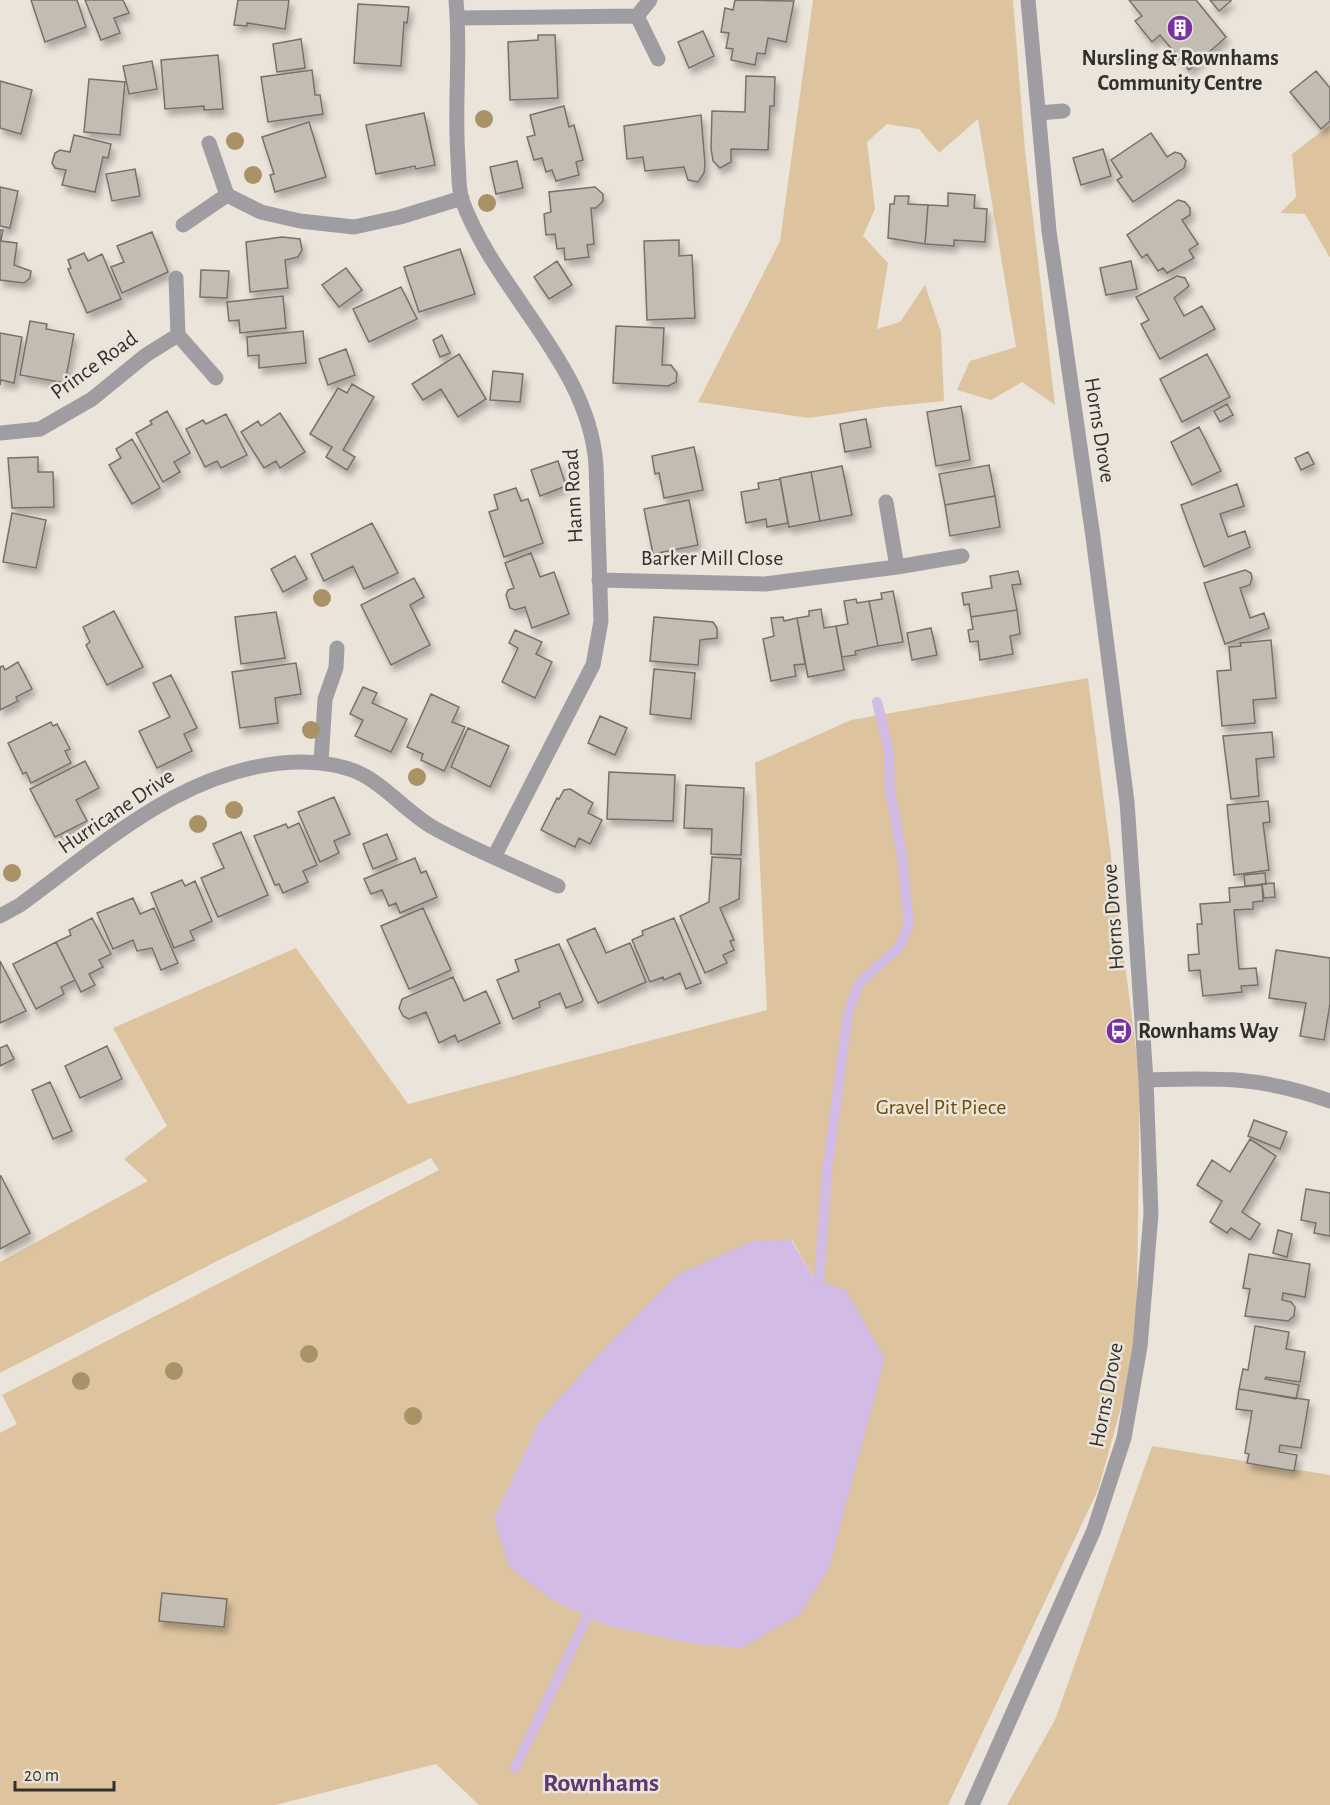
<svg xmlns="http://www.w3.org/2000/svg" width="1330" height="1805" font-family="'Alegreya Sans',sans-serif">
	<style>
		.green { fill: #ddc49f; fill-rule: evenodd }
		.water { fill: #d2bbe4 }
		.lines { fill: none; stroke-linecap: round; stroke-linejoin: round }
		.stream { stroke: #d2bbe4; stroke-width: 10 }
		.building { fill: #c2bcb2; stroke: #777169; stroke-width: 1.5; filter: url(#shadow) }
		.minor { stroke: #a09da2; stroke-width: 15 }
		.tree { fill: #a89266 }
		.labels { text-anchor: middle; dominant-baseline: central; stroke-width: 5; stroke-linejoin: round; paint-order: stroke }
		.poi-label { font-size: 22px; font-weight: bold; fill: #32302c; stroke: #ebe4db }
		.street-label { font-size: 22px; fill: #32302c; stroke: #ebe4db }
		.park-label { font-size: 22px; fill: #714e06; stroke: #ebe4db }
		.quarter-label { font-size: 26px; font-weight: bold; fill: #5b3972; stroke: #ebe4db }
	</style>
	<defs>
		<filter id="shadow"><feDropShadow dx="3.5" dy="6" stdDeviation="3" flood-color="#0004"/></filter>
	</defs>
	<rect width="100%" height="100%" fill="#ebe4db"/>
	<path class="green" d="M813 0H1013L1025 150 1055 405 1022 382 991 400 957 390 970 361 1016 347 978 119 939 153 919 129 887 124 867 142 875 209 863 236 888 263 877 329 900 322 925 285 941 332 944 401 883 407 809 418 698 402 780 241Z
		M1330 125V258L1305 214 1280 213 1296 197 1292 154Z
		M1088 678 1140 1080 1136 1354 1098 1490 948 1805H479L436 1764 275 1805H0V1433L17 1424 2 1395 439 1170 431 1158 223 1258 0 1373V1262L148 1181 124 1159 167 1126 113 1028 296 948 408 1104 767 1010 755 763 851 720ZM792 1240 814 1279 742 1648 696 1644 608 1626 554 1601 494 1519 540 1420Z
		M1152 1446 1330 1475V1805H1007L1055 1720Z"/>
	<path class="water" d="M791 1240 814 1279 846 1290 885 1358 829 1568 800 1614 742 1648 696 1644 608 1626 554 1601 509 1567 494 1519 540 1420 598 1355 677 1275 753 1241Z"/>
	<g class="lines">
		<path class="stream" d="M819 1281 827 1172 848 1013 859 983 899 947 909 925 902 856 890 790 889 751 877 702
			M515 1768 587 1617"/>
	</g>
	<path class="building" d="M31 0H77L86 27 45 42Z
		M85 0H123L129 13 114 18 120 33 101 40Z
		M238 0H289L285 29 247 23V26L234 25Z
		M735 0 794 1 786 42 768 38 765 54 757 53 755 65 731 60 733 49 726 48 729 33 721 32 725 8 733 10Z
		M1129 0H1196L1226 37 1189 70 1160 35 1152 42 1135 21 1142 16Z
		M1210 0H1231V1L1219 11Z
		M358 4 409 7 407 23 404 22 401 66 354 63Z
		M703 31 714 56 689 68 678 42Z
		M538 35H555L558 98 510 100 508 42 538 40Z
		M301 39 305 68 277 72 273 44Z
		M218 55 223 109 204 110V106L165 109 161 60Z
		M152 61 157 89 129 94 123 66Z
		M312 70 315 95H320L323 114 268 122 261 77Z
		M1316 71 1330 88V121L1321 129 1290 92Z
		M746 76 775 77 774 106H770L768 150 731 149V162L720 168 713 161 711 148 712 111 745 112Z
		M89 79 125 82 120 135 84 132Z
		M0 81 32 90 21 134 0 128Z
		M564 106 569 127 574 125 583 160 576 162 579 175 556 181 552 170 546 172 542 158 534 160 527 137 535 135 530 115Z
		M424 113 435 165 416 169 415 166 376 174 366 125Z
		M701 115 705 164 704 173 698 182 688 180 684 167 645 171 643 157 627 159 624 126Z
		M309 122 326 177 275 192 270 175 274 174 262 137Z
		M1151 133 1167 157 1175 152 1181 154 1186 161 1184 168 1133 202 1117 180 1122 177 1111 160Z
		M74 135 111 144 108 158 103 157 95 192 62 185 66 170 55 168 52 163 55 153 60 150 70 152Z
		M1103 149 1111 176 1081 185 1073 158Z
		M517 161 523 188 496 194 490 167Z
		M135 169 140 196 112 201 106 174Z
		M0 187 18 191 10 228 0 226Z
		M595 187 603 194V201L596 208H591L594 244 587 245 589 257 565 260 564 248 557 249 555 234 546 235 544 214 551 212 549 192Z
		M948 193 975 195 974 208 987 209 985 242 954 240V246L925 244 928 205 948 206Z
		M895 196H909L908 204 928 205 925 244 888 238 890 204H894Z
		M1178 200 1185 202 1190 208V215L1182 220 1198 244 1189 250 1194 258 1167 273 1163 268 1158 271 1147 254 1142 258 1127 235Z
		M0 230H3L1 241 17 243 14 265 31 271 30 278 24 283 0 280Z
		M152 232 168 272 122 293 111 267 124 262 117 246Z
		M282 237 300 239 302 250 298 257 285 260 288 288 250 292 246 242Z
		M679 240V256L692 255 695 318 647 320 644 241Z
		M460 249 475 294 419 312 404 267Z
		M84 253 88 261 102 254 121 299 87 313 68 269 71 268 68 260Z
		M557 261 572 285 549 299 534 277Z
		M1131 261 1137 289 1106 295 1100 268Z
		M346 268 362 290 339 307 322 285Z
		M201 270 229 271 227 298 200 297Z
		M1177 276 1185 278 1189 286 1174 298 1184 316 1202 306 1215 329 1160 359 1141 324 1149 320 1136 297Z
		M401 287 417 319 369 342 353 309Z
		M283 296 286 328 240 333 239 320 229 321 227 302Z
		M30 321 47 324 46 329 74 334 65 383 20 375Z
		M616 326 664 328 662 365H671L677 373 676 382 668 386 613 383Z
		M303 331 306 363 259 368V355L248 356 247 337Z
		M0 333 22 337 14 383 1 380 0 385Z
		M442 335 450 353 440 357 433 340Z
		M346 349 355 375 328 385 319 359Z
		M459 354 486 399 458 417 441 389 423 400 412 384Z
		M1207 354 1230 397 1182 422 1160 379Z
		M493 371 523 374 520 402 490 400Z
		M352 384 374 397 343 450 355 457 347 470 326 457 332 447 310 434 338 388 347 393Z
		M1227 404 1233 415 1220 422 1214 411Z
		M961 406 970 460 936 466 927 412Z
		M167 411 190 453 174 462 180 472 163 482 136 433 152 424 150 421Z
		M280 413 305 452 280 468 276 461 264 468 241 432 258 421 261 426Z
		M226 414 247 455 221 468 217 461 205 467 186 429 203 420 206 424Z
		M866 419 871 447 845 452 840 424Z
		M1199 427 1221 471 1192 485 1171 442Z
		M132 439 160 488 132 504 109 465 121 458 116 449Z
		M694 447 703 490 664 498 659 473 655 474 652 456Z
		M1308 452 1314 464 1301 470 1295 458Z
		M38 457V472H53L54 507 12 508 8 458Z
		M558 461 566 486 540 496 531 470Z
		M989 465 995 496 945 505 939 474Z
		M842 466 852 515 820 521 811 472Z
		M811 472 820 521 789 527 780 478Z
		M780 479 788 523 767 527 766 519 746 523 741 492 759 489 758 483Z
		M1237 484 1244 506 1220 514 1228 537 1245 531 1250 547 1204 567 1181 505Z
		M516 488 521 501 528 499 543 543 504 557 489 512 498 509 494 495Z
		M995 496 1000 527 950 536 945 505Z
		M689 500 698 545 653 554 644 509Z
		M12 513 46 520 36 568 3 562Z
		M372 523 398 573 364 589 353 566 324 581 311 554Z
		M531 553 540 577 554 572 569 614 532 628 525 607 515 610 510 608 506 595 508 590 514 588 505 563Z
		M295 556 307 579 283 592 271 569Z
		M1245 570 1251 573 1252 578 1250 585 1240 588 1250 618 1264 613 1269 628 1225 644 1204 583Z
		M1018 571 1021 584 1012 585 1017 610 971 617 969 604 964 605 962 593 992 588 990 576Z
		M414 578 424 597 410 605 430 645 391 665 361 605Z
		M893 591 903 642 878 646 869 601 882 599 881 593Z
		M856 599 857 603 869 601 878 646 855 651 856 655 842 657 836 626 848 624 844 601Z
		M821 609 824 628 836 626 844 670 808 677 797 618 809 616V611Z
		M1017 610 1020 634 1010 636 1013 654 980 660 978 641 970 642 968 630 973 629 971 617Z
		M114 611 143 667 107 685 86 645 90 642 83 627Z
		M276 612 285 658 241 664 235 617Z
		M654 617 713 622 717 628V638L700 640 698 665 650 661Z
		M783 617 784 621 797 618 805 664 794 665 796 676 771 681 763 639 774 636 771 618Z
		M931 628 937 655 912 660 907 633Z
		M515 630 542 642 536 654 552 662 535 698 502 682 518 648 509 643Z
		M1271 640 1276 698 1253 700 1255 723 1222 726 1217 671 1231 670 1229 647 1241 646 1240 643Z
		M18 662 32 689 16 697 18 701 0 710V667L3 666 5 670Z
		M296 663 301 694 275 698 278 723 240 728 232 672Z
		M654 669 695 673 691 719 650 714Z
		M171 675 197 728 184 734 192 751 157 768 139 731 170 717 153 683Z
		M363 687 377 693 372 703 407 719 391 752 355 736 363 720 350 714Z
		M431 694 459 707 452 722 465 727 444 771 421 760 423 754 407 747Z
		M600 716 627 728 615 755 588 743Z
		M51 722 53 726 57 724 70 749 65 751 71 763 31 783 26 772 23 774 8 743Z
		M468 728 509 746 490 787 451 767Z
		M1272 732 1274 757 1256 759 1259 796 1231 799 1223 736Z
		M85 761 99 788 76 800 87 821 55 837 30 789Z
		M609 772 675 775 673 821 607 819Z
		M686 785 744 788 741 855 711 854 712 829 684 828Z
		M570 789 593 803 588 813 602 820 590 844 579 838 575 847 541 830 557 798 559 799 564 790Z
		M334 797 350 834 334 841 339 853 320 862 298 812Z
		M1268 801 1270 822 1263 823 1269 870 1234 875 1227 805Z
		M299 823 317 865 303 871 308 882 283 893 279 884 275 885 254 836 286 824 288 828Z
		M241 832 268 895 218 917 201 878 224 868 213 844Z
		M387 834 397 859 373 869 363 844Z
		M712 857 741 859 739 899 720 908 734 940 730 941 734 950 723 955 727 963 705 973 680 916 709 902Z
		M415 858 421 873 426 871 437 897 400 913 396 903 389 906 382 890 371 894 364 879Z
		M1265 873 1266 884 1245 886 1244 875Z
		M182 880 185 886 195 881 212 921 190 931 194 940 174 948 151 893Z
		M1274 883 1275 897 1264 898 1262 884Z
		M1262 885 1263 901 1253 902V909L1234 910 1239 969 1256 968 1258 985 1241 986 1242 992 1203 996 1200 970 1189 971 1188 955 1199 954 1197 924H1202L1200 904 1230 902 1229 888Z
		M133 898 140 914 154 908 178 963 161 970 152 948 137 951 133 940 113 949 97 913Z
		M423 908 451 970 409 989 381 926Z
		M92 918 111 954 99 960 103 967 89 974 95 985 81 992 56 942 71 935 69 930Z
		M674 918 701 983 686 989 680 973 664 980 663 977 650 982 632 940 643 935 642 931Z
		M595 928 606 953 630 943 646 982 598 1003 567 940Z
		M56 942 75 980 61 987 64 994 36 1009 13 964Z
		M559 944 583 1000 582 1002 566 1008 560 993 539 1002 540 1007 513 1019 497 980 519 971 515 960Z
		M1276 950 1330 958V1004L1324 1040 1300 1036 1306 1003 1269 998Z
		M0 961 26 1011 0 1023Z
		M453 977 464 1001 486 991 500 1023 458 1042 455 1035 439 1043 426 1012 409 1019 403 1016 399 1008 402 999Z
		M7 1045 14 1059 0 1066V1048Z
		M107 1046 122 1079 80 1098 65 1066Z
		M50 1082 72 1131 53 1139 32 1090Z
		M1254 1120 1287 1132 1280 1149 1248 1136Z
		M1250 1139 1276 1156 1242 1212 1260 1224 1250 1240 1231 1228 1227 1233 1210 1222 1222 1201 1197 1185 1212 1160 1230 1172Z
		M1 1176 30 1233 0 1249V1176Z
		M1306 1189 1330 1193V1236L1314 1233 1316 1223 1301 1220Z
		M1278 1230 1292 1234 1287 1257 1273 1253Z
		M1249 1254 1310 1264 1305 1297 1283 1293 1282 1300 1291 1302 1295 1307 1294 1316 1288 1321 1245 1316 1250 1289 1243 1288Z
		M1255 1326 1289 1332 1286 1349 1305 1352 1300 1382 1266 1377 1265 1379 1299 1385 1296 1399 1239 1389 1243 1369 1248 1370Z
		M1239 1389 1309 1400 1301 1448 1280 1445 1279 1452 1297 1455 1294 1471 1247 1463 1249 1454 1245 1453 1252 1411 1236 1409Z
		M162 1593 227 1599 224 1627 159 1621Z"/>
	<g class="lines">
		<path class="minor" d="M456 0C461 53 454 106 458 159 459 172 458 188 462 200 496 293 589 364 596 465L601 621 593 665 494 857
			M637 16 658 59
			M457 18 637 16 650 0
			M1038 113 1063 111
			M209 143 227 195 261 212 300 221 354 227 400 217 462 198
			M183 225 227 195
			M176 278 178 335
			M0 433 40 429 92 399 146 355 178 335 216 378
			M897 567 962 556
			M599 580 765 584 897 567 886 502
			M321 762 325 699 336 668 337 648
			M0 916 20 905C105 843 191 762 303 762 322 762 348 766 365 776 390 790 409 814 434 828 474 850 517 867 558 886
			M1146 1080C1218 1078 1261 1076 1330 1101
			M972 1805 1094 1530 1124 1438 1140 1347 1151 1214 1146 1080 1127 802 1093 537 1049 231 1028 0"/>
	</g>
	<g class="tree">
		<circle cx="484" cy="119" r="9"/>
		<circle cx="235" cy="141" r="9"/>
		<circle cx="253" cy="175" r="9"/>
		<circle cx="487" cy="203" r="9"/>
		<circle cx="322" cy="598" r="9"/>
		<circle cx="311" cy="730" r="9"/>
		<circle cx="417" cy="777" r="9"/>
		<circle cx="234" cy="810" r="9"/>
		<circle cx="198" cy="824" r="9"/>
		<circle cx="12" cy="873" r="9"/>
		<circle cx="309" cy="1354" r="9"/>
		<circle cx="174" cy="1371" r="9"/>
		<circle cx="81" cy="1381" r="9"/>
		<circle cx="413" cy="1416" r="9"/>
	</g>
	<defs>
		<symbol id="building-disc" viewBox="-11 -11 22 22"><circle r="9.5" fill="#7830a2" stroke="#ebe4db"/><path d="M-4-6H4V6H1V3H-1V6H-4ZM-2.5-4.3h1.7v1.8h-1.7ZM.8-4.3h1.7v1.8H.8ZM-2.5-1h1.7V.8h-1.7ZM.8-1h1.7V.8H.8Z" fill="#fff"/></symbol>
		<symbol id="bus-disc" viewBox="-11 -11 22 22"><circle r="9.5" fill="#7830a2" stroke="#ebe4db"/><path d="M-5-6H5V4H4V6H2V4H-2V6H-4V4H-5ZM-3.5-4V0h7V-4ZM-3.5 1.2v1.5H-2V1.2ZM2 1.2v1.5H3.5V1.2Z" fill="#fff"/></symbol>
	</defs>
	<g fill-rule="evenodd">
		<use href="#building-disc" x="1165" y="13" width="30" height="30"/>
		<use href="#bus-disc" x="1104" y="1016" width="30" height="30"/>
	</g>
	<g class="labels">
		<g class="poi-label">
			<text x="1180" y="58">Nursling &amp; Rownhams<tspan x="1180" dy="25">Community Centre</tspan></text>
			<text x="1138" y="1031" text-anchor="start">Rownhams Way</text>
		</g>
		<g class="street-label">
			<text transform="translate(94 365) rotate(-36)">Prince Road</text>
			<text transform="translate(1100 430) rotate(81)">Horns Drove</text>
			<text transform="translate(573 496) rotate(-93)">Hann Road</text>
			<text x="712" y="558">Barker Mill Close</text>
			<text transform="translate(116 811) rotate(-34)">Hurricane Drive</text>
			<text transform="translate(1113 917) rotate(-94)">Horns Drove</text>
			<text transform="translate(1106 1395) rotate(-79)">Horns Drove</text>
		</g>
		<g class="park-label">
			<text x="941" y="1107">Gravel Pit Piece</text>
		</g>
		<g class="quarter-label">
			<text x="601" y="1783">Rownhams</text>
		</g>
	</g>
	<path d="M15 1781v9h99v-9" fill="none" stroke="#32302c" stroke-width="3"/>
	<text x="24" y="1781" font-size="18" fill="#32302c" stroke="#ebe4db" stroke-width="4.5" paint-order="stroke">20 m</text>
</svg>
